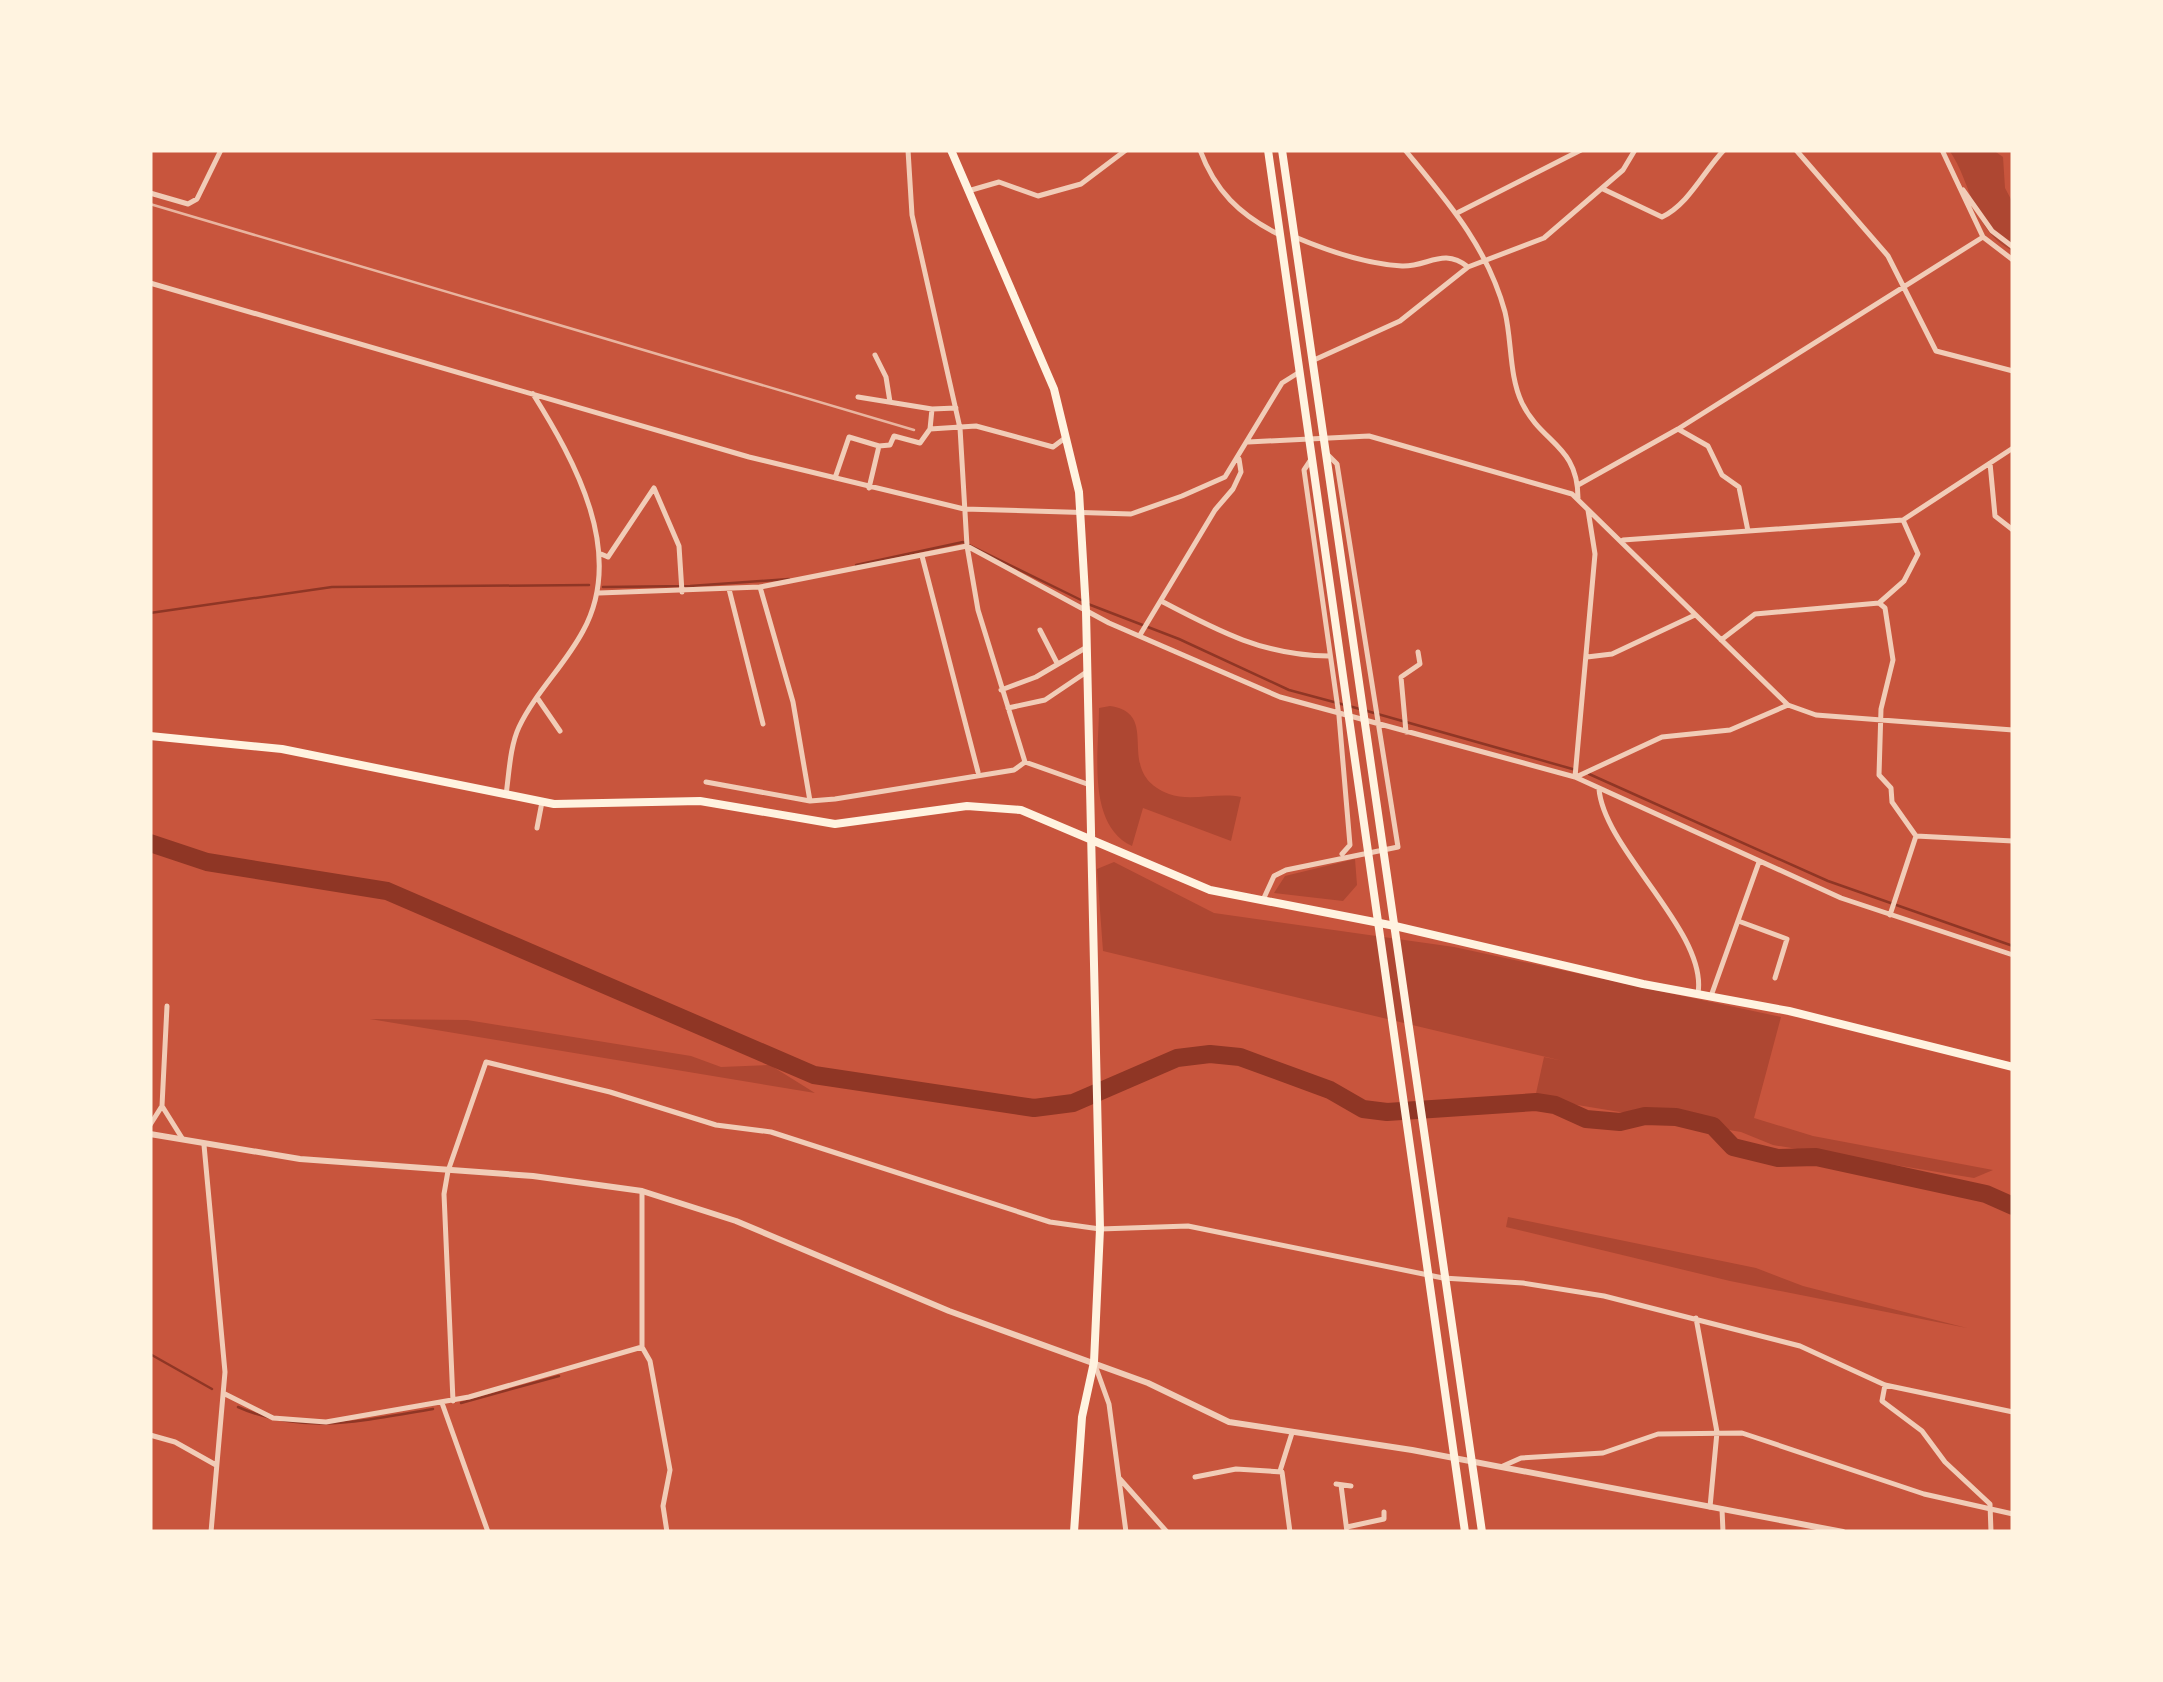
<svg xmlns="http://www.w3.org/2000/svg" width="2163" height="1682" font-family="'Public Sans',sans-serif">
	<style>
		.green { fill: #ae4732 }
		.lines { fill: none; stroke-linecap: round; stroke-linejoin: round }
		.stream { stroke: #8f3625; stroke-width: 2.5 }
		.river { stroke: #8f3625; stroke-width: 18 }
		.minor { stroke: #f1ccb7; stroke-width: 5 }
		.tertiary { stroke: #f1ccb7; stroke-width: 6 }
		.secondary { stroke: #fff3e0; stroke-width: 8 }
		.trunk { stroke: #fff3e0; stroke-width: 8 }
		.rail { stroke: #e9b49f; stroke-width: 2.5 }
	</style>
	<rect width="100%" height="100%" fill="#c8553d"/>
	<path class="green" d="M1949 150H1993L2003 157 2005 188 2013 203V251C1972 232 1973 184 1949 150Z
		M1110 706C1164 714 1111 772 1169 794 1190 802 1218 792 1241 797L1231 841 1143 808 1132 846C1086 825 1099 750 1099 708Z
		M1355 859 1357 885 1343 901 1274 893 1285 876Z
		M1114 862 1214 913 1454 947 1781 1017 1754 1118 1813 1136 1993 1170 1974 1178 1773 1145 1741 1132 1535 1098 1544 1057 1563 1061 1103 951 1097 869Z
		M370 1019 467 1020 691 1056 721 1067 770 1065 815 1093Z
		M1508 1217 1756 1268 1803 1286 1967 1328 1730 1281 1506 1227Z"/>
	<g class="lines">
		<path class="stream" d="M856 565 963 542 1081 600
			M603 587 690 586 789 579
			M1088 604 1179 639 1289 690 1360 709
			M150 613 332 587 589 585
			M1367 711 1576 770
			M1589 774 1828 881 2013 946
			M150 1354 212 1389
			M461 1403 559 1376
			M238 1407C303 1436 365 1420 433 1409"/>
		<path class="river" d="M150 843 207 862 387 891 814 1075 1034 1108 1073 1103 1177 1058 1210 1054 1240 1057 1330 1090 1363 1109 1387 1112 1536 1102 1555 1105 1586 1119 1620 1122 1645 1116 1676 1117 1713 1126 1733 1147 1778 1158 1816 1157 1986 1194 2013 1206"/>
		<path class="minor" d="M908 150 912 215 960 428 967 546 978 610 1025 762
			M1200 150C1215 191 1240 215 1278 234
			M1405 150C1447 201 1487 246 1505 312 1512 341 1509 376 1522 403 1542 444 1578 445 1578 498
			M1796 150 1888 256 1936 351 2013 371
			M1942 150 1983 237 2013 260
			M1603 189 1662 217C1689 204 1703 172 1724 150
			M1963 190 1992 231 2013 247
			M968 191 999 182 1038 196 1081 184 1126 150
			M150 193 188 204 197 199 221 150
			M1459 212 1581 150
			M1295 237C1328 251 1366 264 1402 266 1428 267 1443 247 1468 267
			M150 283 749 457 964 509 1131 514 1182 496 1225 477 1282 383 1298 373
			M875 355 886 377 890 402
			M1314 360 1400 321 1468 267 1544 238 1623 170 1635 150
			M858 397 932 409 956 408
			M930 429 932 409
			M1678 429 1708 446 1722 475 1739 487 1748 531
			M1248 442 1369 436 1572 494 1788 705 1816 715 2013 730
			M879 446 890 445 894 436 920 443 930 429 976 426 1053 447 1065 438
			M1312 458 1304 470 1339 716 1350 845 1342 854
			M1990 463 1995 516 2013 530
			M835 478 849 437 879 446 869 488
			M1578 485 1678 429 1983 237
			M1623 540 1903 520 2013 448
			M601 554 608 557 654 488 679 546 682 592
			M922 556 978 772
			M760 587 793 702 810 801
			M729 589 763 724
			M599 593 760 587 967 546 1109 623 1280 697 1575 777 1841 898 2013 955
			M1163 602C1218 631 1265 656 1329 656
			M1879 603 1904 581 1918 554 1903 520
			M1040 630 1057 663
			M1140 635 1215 510 1233 489 1241 472 1239 459
			M1721 640 1755 614 1879 603 1885 608 1893 660 1881 709 1879 775 1891 788 1892 802 1916 836 2013 841
			M1587 657 1612 654 1695 615
			M1001 690 1036 677 1087 647
			M538 699 560 731
			M1008 708 1045 700 1085 673
			M1406 732 1401 677 1420 664 1418 652
			M1575 777 1595 554 1588 510
			M1576 777 1662 737 1730 730 1788 705
			M706 782 810 801 835 799 1014 770 1025 762 1090 785
			M1599 789C1604 850 1708 932 1698 993
			M506 795C509 774 510 746 519 727 535 693 565 665 583 631 626 553 575 461 533 394
			M537 828 542 802
			M1263 900 1274 876 1286 870 1398 847 1337 464 1326 453
			M1890 915 1916 836
			M1741 922 1787 939 1775 978
			M1711 996 1759 862
			M167 1006 162 1106 182 1138
			M150 1125 162 1106
			M204 1145 225 1372 211 1532
			M642 1191V1347L650 1361 670 1470 663 1506 667 1532
			M1696 1318 1717 1432 1710 1507
			M1095 1365 1109 1404 1126 1532
			M1885 1385 1882 1401 1922 1431 1945 1462 1990 1504 1991 1532
			M225 1394 273 1418 326 1422 469 1397 642 1347
			M453 1401 444 1194 448 1171 486 1062 610 1092 716 1125 771 1132 1050 1222 1100 1229 1188 1226 1443 1278 1523 1283 1604 1296 1800 1346 1885 1385 2013 1412
			M442 1403 488 1532
			M150 1435 175 1442 216 1465
			M1503 1466 1521 1458 1603 1453 1658 1434 1742 1433 1924 1494 2013 1514
			M1280 1471 1292 1433
			M1195 1477 1236 1469 1282 1472 1290 1532
			M1120 1479 1167 1532
			M1336 1484 1351 1486
			M1341 1485 1347 1532
			M1722 1509 1723 1532
			M1347 1527 1384 1519V1512"/>
		<path class="tertiary" d="M150 1134 300 1159 533 1176 642 1191 736 1221 949 1311 1148 1383 1229 1422 1412 1450 1843 1532"/>
		<path class="secondary" d="M951 150 1054 389 1079 492 1086 611 1100 1229 1094 1362 1082 1417 1074 1532
			M150 736 282 749 554 804 700 801 835 824 967 806 1021 810 1210 890 1395 926 1643 984 1789 1011 2013 1067"/>
		<path class="trunk" d="M1268 150 1465 1532
			M1282 150 1482 1532"/>
		<path class="rail" d="M150 204 914 430"/>
	</g>
	<rect width="2163" height="1682" fill="none" stroke="#fff3e0" stroke-width="305"/>
</svg>
